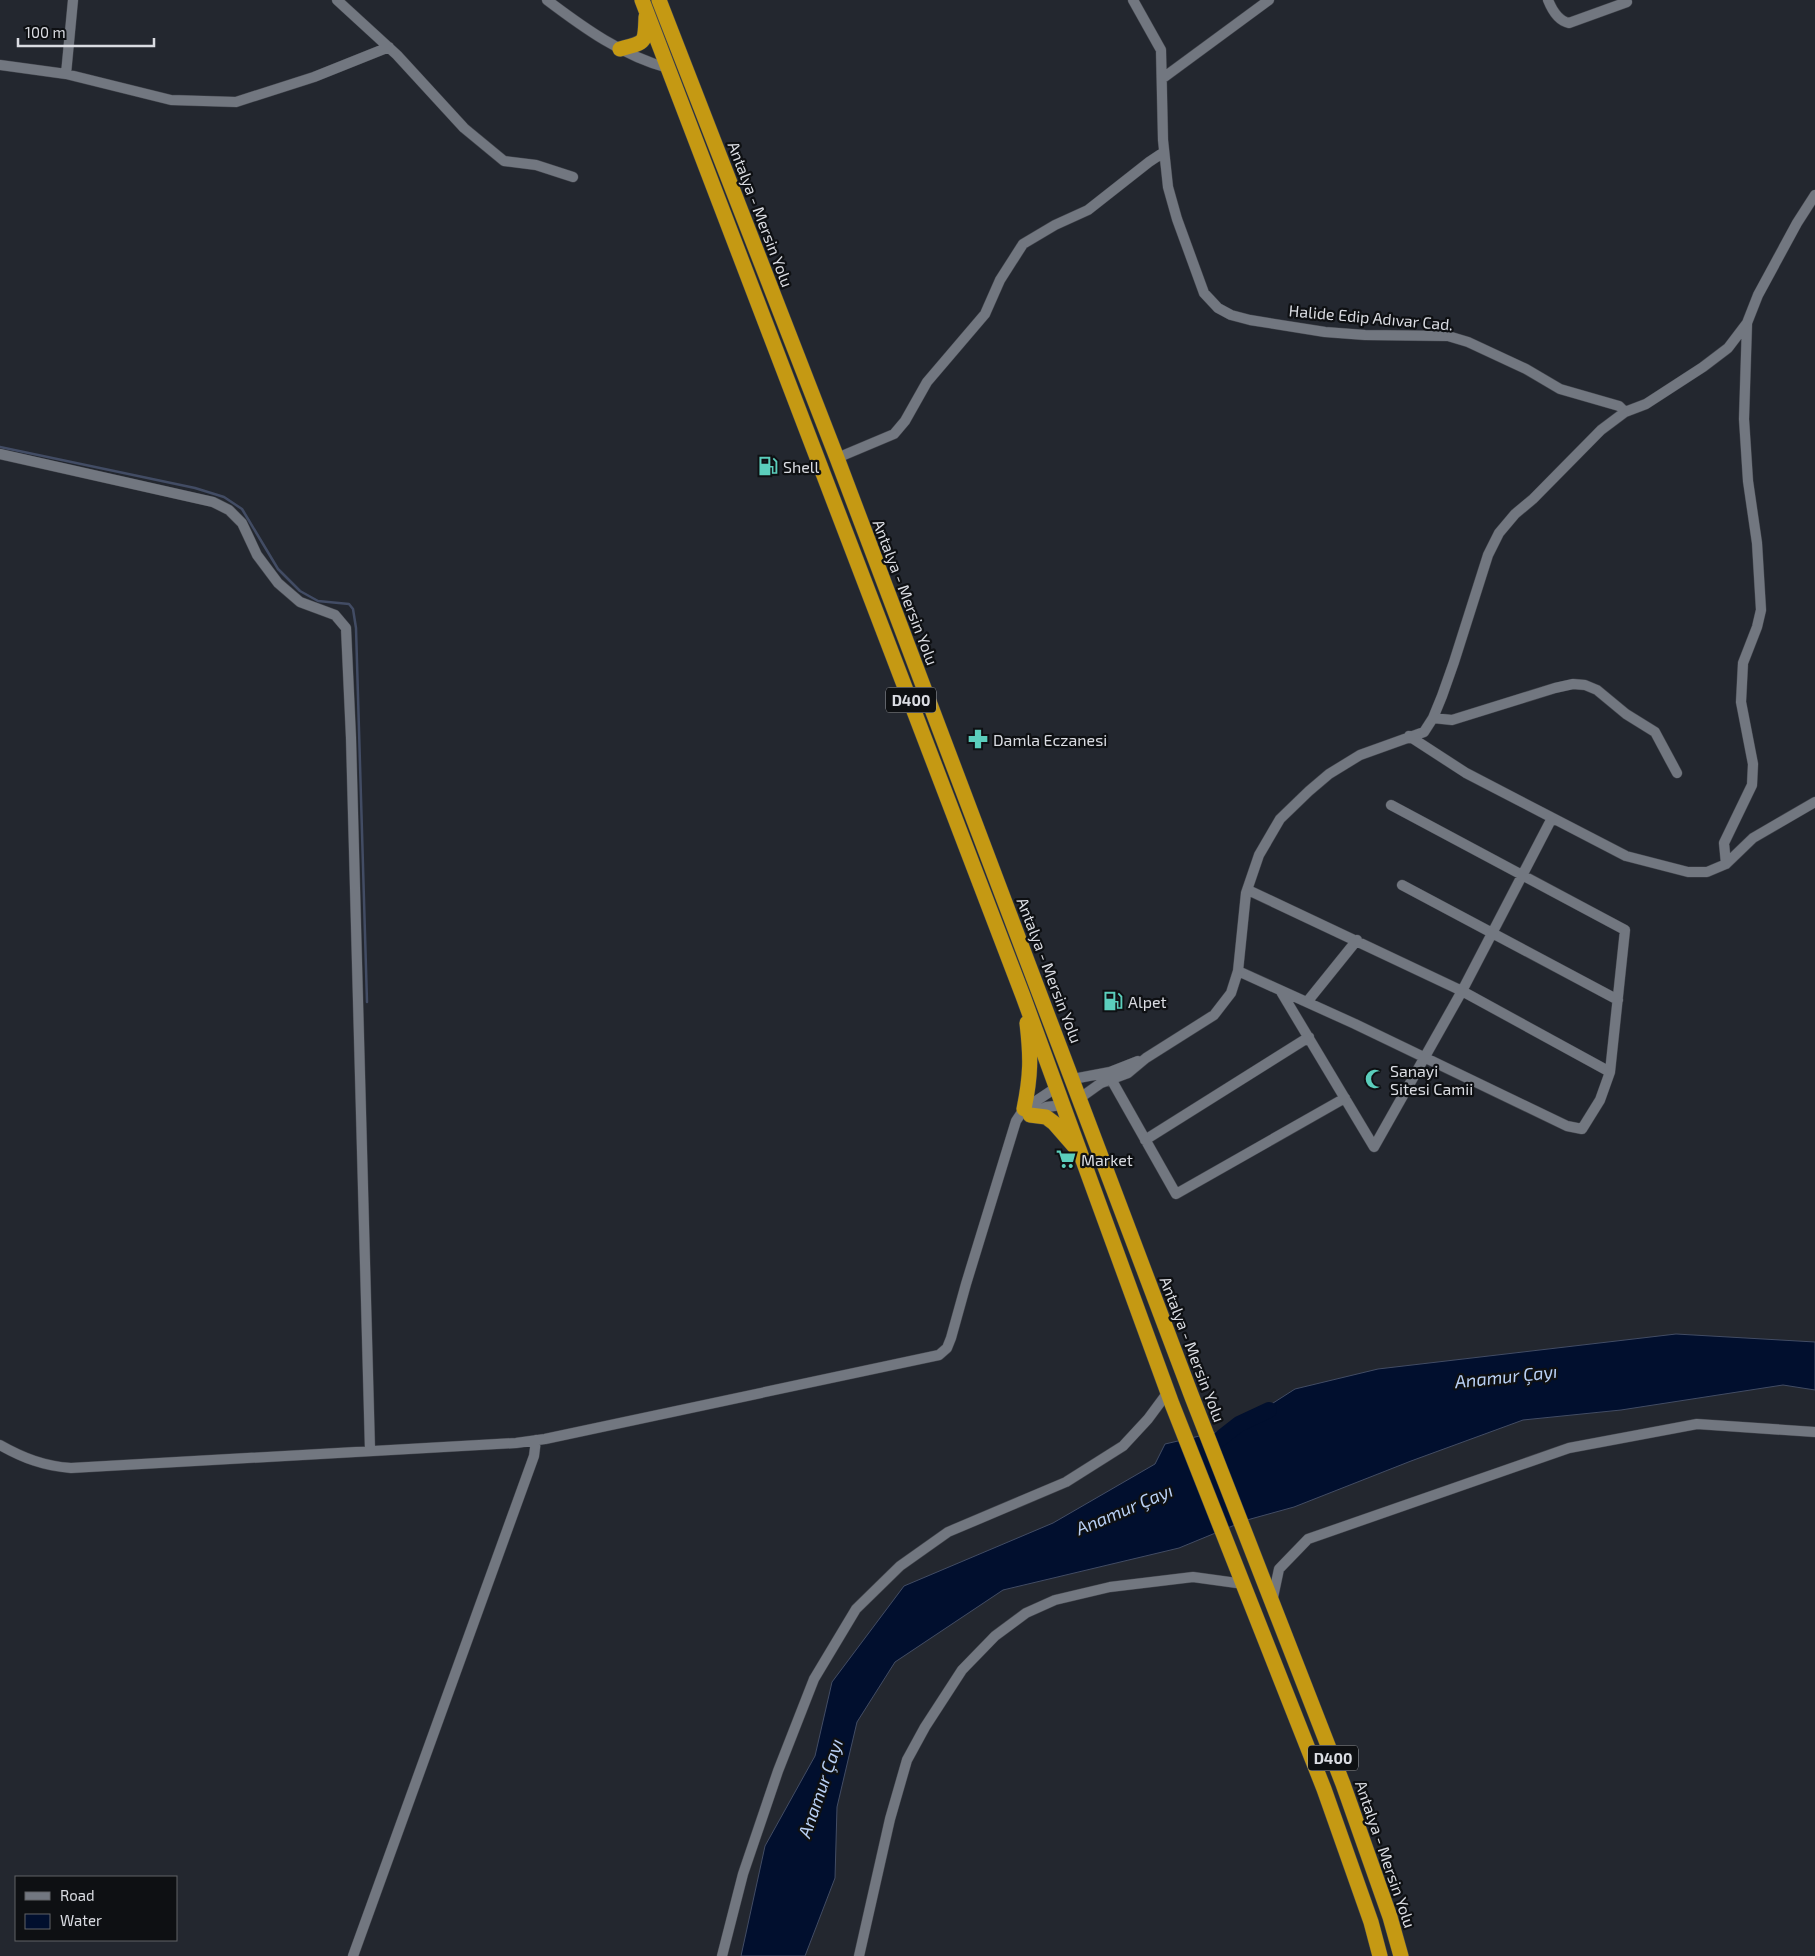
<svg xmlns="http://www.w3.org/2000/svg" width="1815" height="1956" font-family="'Exo 2',sans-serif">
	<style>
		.water { fill: #010f2e; stroke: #424c64 }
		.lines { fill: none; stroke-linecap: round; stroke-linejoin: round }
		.stream { stroke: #424c64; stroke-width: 2.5 }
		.river { stroke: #010f2e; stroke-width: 16 }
		.minor-casing { stroke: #42454c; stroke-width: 11 }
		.highway-casing { stroke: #42454c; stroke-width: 16 }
		.minor { stroke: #727780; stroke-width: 10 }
		.highway { stroke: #c59913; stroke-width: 15 }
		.labels { text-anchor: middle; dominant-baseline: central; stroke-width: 4.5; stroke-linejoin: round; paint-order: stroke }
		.shield { fill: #0e1013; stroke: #9d9fa4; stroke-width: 1 }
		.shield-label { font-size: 15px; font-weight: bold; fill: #dadce2 }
		.street-label { font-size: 16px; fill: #dadce2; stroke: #0e1013 }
		.poi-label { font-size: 16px; fill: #dadce2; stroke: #0e1013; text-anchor: start }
		.water-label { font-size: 18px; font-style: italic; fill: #b9d0f5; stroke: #0e1013 }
	</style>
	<rect width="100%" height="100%" fill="#23272f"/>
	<path class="water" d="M1676 1334 1815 1342V1390L1783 1385 1621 1410 1523 1420 1411 1461 1294 1507 1247 1520 1179 1548 1003 1590 895 1662 857 1722 837 1807 835 1878 805 1956H741L765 1846 815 1756 832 1682 904 1586 1053 1523 1155 1464 1165 1444 1234 1428 1295 1389 1378 1369Z"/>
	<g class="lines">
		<path class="stream" d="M0 447 195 488 224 497 242 509 278 569 300 591 318 601 349 604 353 609 356 628 367 1002"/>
		<path class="river" d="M1216 1442 1239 1424 1269 1410"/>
		<defs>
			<path id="minor" d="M337 0 397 55 464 128 504 161 536 165 573 177
				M547 0C584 28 623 56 668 68
				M1133 0 1161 50 1163 140 1168 187 1177 219 1204 293 1218 308 1231 315 1250 320 1325 332 1365 335 1448 336 1468 342 1526 369 1560 389 1619 406 1625 412
				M1548 0C1552 10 1558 21 1569 23L1627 2
				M0 65 66 74 171 100 236 102 314 77 389 47
				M66 74 73 0
				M1163 78 1269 0
				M0 454 213 502 229 510 242 523 257 555 278 583 300 602 335 615 346 628 351 738 370 1450
				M837 458 894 434 905 421 927 382 985 314 1000 280 1023 244 1055 225 1088 210 1149 162 1164 152
				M1433 718 1452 720 1555 688 1573 684 1585 685 1597 690 1626 714 1655 732 1677 773
				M1409 736 1466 773 1626 856 1688 872H1707L1726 864 1753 838 1815 802
				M1726 864 1724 843 1752 785 1753 764 1741 702 1743 663 1757 627 1761 610 1757 543 1748 481 1744 419 1747 324
				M1402 885 1618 1000
				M1248 890 1462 991 1610 1072
				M1238 971 1355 1024 1567 1126 1582 1129 1600 1100 1610 1072 1625 930 1391 805
				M1280 990 1374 1147 1462 991 1552 818
				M1307 1002 1357 940
				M1073 1079 1110 1072 1138 1061
				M1111 1079 1176 1194 1345 1098
				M1080 1098 1101 1083 1128 1073 1146 1058 1214 1015 1231 993 1238 971 1246 893 1259 855 1280 819 1309 791 1329 774 1360 755 1424 732 1433 718 1442 696 1454 662 1488 555 1499 533 1515 514 1533 499 1601 430 1625 412 1646 404 1703 367 1728 348 1747 323 1758 295 1797 223 1815 195
				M1031 1114 1046 1107 1063 1105
				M1145 1140 1309 1037
				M0 1445C23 1458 44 1466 71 1468L516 1443 545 1439 939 1355 947 1348 951 1338 966 1284 1016 1121 1024 1109 1057 1087
				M1272 1602 1279 1569 1308 1539 1569 1448 1697 1424 1815 1432
				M353 1956 534 1456 536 1440
				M722 1956 743 1874 778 1771 814 1679 856 1609 900 1566 948 1532 1066 1482 1123 1446 1148 1419 1168 1392
				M859 1956 890 1819 907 1760 925 1727 962 1670 995 1636 1026 1613 1055 1600 1110 1587 1193 1577 1244 1584"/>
			<path id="highway" d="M642 0 1023 996 1172 1404 1324 1789 1371 1922 1380 1956
				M659 0 837 458 1192 1397 1343 1784 1390 1917 1401 1956
				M620 49C646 42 645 44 646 17
				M1024 1109C1031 1075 1031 1057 1027 1023
				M1030 1115 1046 1117 1054 1123 1075 1147"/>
		</defs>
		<use href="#minor" class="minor-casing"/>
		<use href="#highway" class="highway-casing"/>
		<use href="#minor" class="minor"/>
		<use href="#highway" class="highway"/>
	</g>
	<defs>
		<symbol id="fuel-bare" viewBox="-9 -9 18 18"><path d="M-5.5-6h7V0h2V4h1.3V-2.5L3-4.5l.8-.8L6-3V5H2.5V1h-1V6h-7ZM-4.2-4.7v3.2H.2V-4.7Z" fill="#5bcebc" stroke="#0e1013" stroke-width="2.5" paint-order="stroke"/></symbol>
		<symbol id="pharmacy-bare" viewBox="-9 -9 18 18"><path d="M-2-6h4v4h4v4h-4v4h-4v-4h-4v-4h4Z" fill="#5bcebc" stroke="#0e1013" stroke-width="2.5" paint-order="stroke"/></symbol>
		<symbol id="mosque-bare" viewBox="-9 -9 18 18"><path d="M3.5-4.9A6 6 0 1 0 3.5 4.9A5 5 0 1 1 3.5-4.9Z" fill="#5bcebc" stroke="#0e1013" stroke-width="2.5" paint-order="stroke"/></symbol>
		<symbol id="supermarket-bare" viewBox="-9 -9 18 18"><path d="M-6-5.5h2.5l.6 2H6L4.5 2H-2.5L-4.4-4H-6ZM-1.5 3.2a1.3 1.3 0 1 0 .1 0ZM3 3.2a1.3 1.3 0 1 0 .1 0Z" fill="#5bcebc" stroke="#0e1013" stroke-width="2.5" paint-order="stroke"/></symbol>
	</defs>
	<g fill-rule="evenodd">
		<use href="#fuel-bare" x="754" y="452" width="28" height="28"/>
		<use href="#pharmacy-bare" x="964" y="725" width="28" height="28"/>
		<use href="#fuel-bare" x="1099" y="987" width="28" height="28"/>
		<use href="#mosque-bare" x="1361" y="1065" width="28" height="28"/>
		<use href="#supermarket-bare" x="1052" y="1145" width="28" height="28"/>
	</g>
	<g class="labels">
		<g class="shield">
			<rect x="886" y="687.5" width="50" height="25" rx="4"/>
			<rect x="1308" y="1745.5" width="50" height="25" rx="4"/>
		</g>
		<g class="shield-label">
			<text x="911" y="700">D400</text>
			<text x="1333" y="1758">D400</text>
		</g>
		<g class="street-label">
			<text transform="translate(761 214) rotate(69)">Antalya - Mersin Yolu</text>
			<text transform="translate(1371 317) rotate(5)">Halide Edip Adıvar Cad.</text>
			<text transform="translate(906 592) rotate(69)">Antalya - Mersin Yolu</text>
			<text transform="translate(1050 970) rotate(69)">Antalya - Mersin Yolu</text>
			<text transform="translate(1193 1349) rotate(69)">Antalya - Mersin Yolu</text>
			<text transform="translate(1386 1854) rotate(71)">Antalya - Mersin Yolu</text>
		</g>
		<g class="poi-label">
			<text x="783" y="466">Shell</text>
			<text x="993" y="739">Damla Eczanesi</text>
			<text x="1128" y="1001">Alpet</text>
			<text x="1390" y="1070">Sanayi<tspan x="1390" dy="18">Sitesi Camii</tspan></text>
			<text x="1081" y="1159">Market</text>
		</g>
		<g class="water-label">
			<text transform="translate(1506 1376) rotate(-6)">Anamur Çayı</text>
			<text transform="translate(1124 1509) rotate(-23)">Anamur Çayı</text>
			<text transform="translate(820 1788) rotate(-71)">Anamur Çayı</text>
		</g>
	</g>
	<rect x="15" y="1876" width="162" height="65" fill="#0e1013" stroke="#606266"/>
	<rect x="25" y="1892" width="25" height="8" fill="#727780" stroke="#606266"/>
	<text x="60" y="1901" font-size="15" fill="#dadce2">Road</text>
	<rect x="25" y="1914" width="25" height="15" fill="#010f2e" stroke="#606266"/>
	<text x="60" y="1926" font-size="15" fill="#dadce2">Water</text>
	<path d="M18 38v8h136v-8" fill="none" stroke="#dadce2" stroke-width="2.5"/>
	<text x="25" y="38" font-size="15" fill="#dadce2" stroke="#0e1013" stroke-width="4" paint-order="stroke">100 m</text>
</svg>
